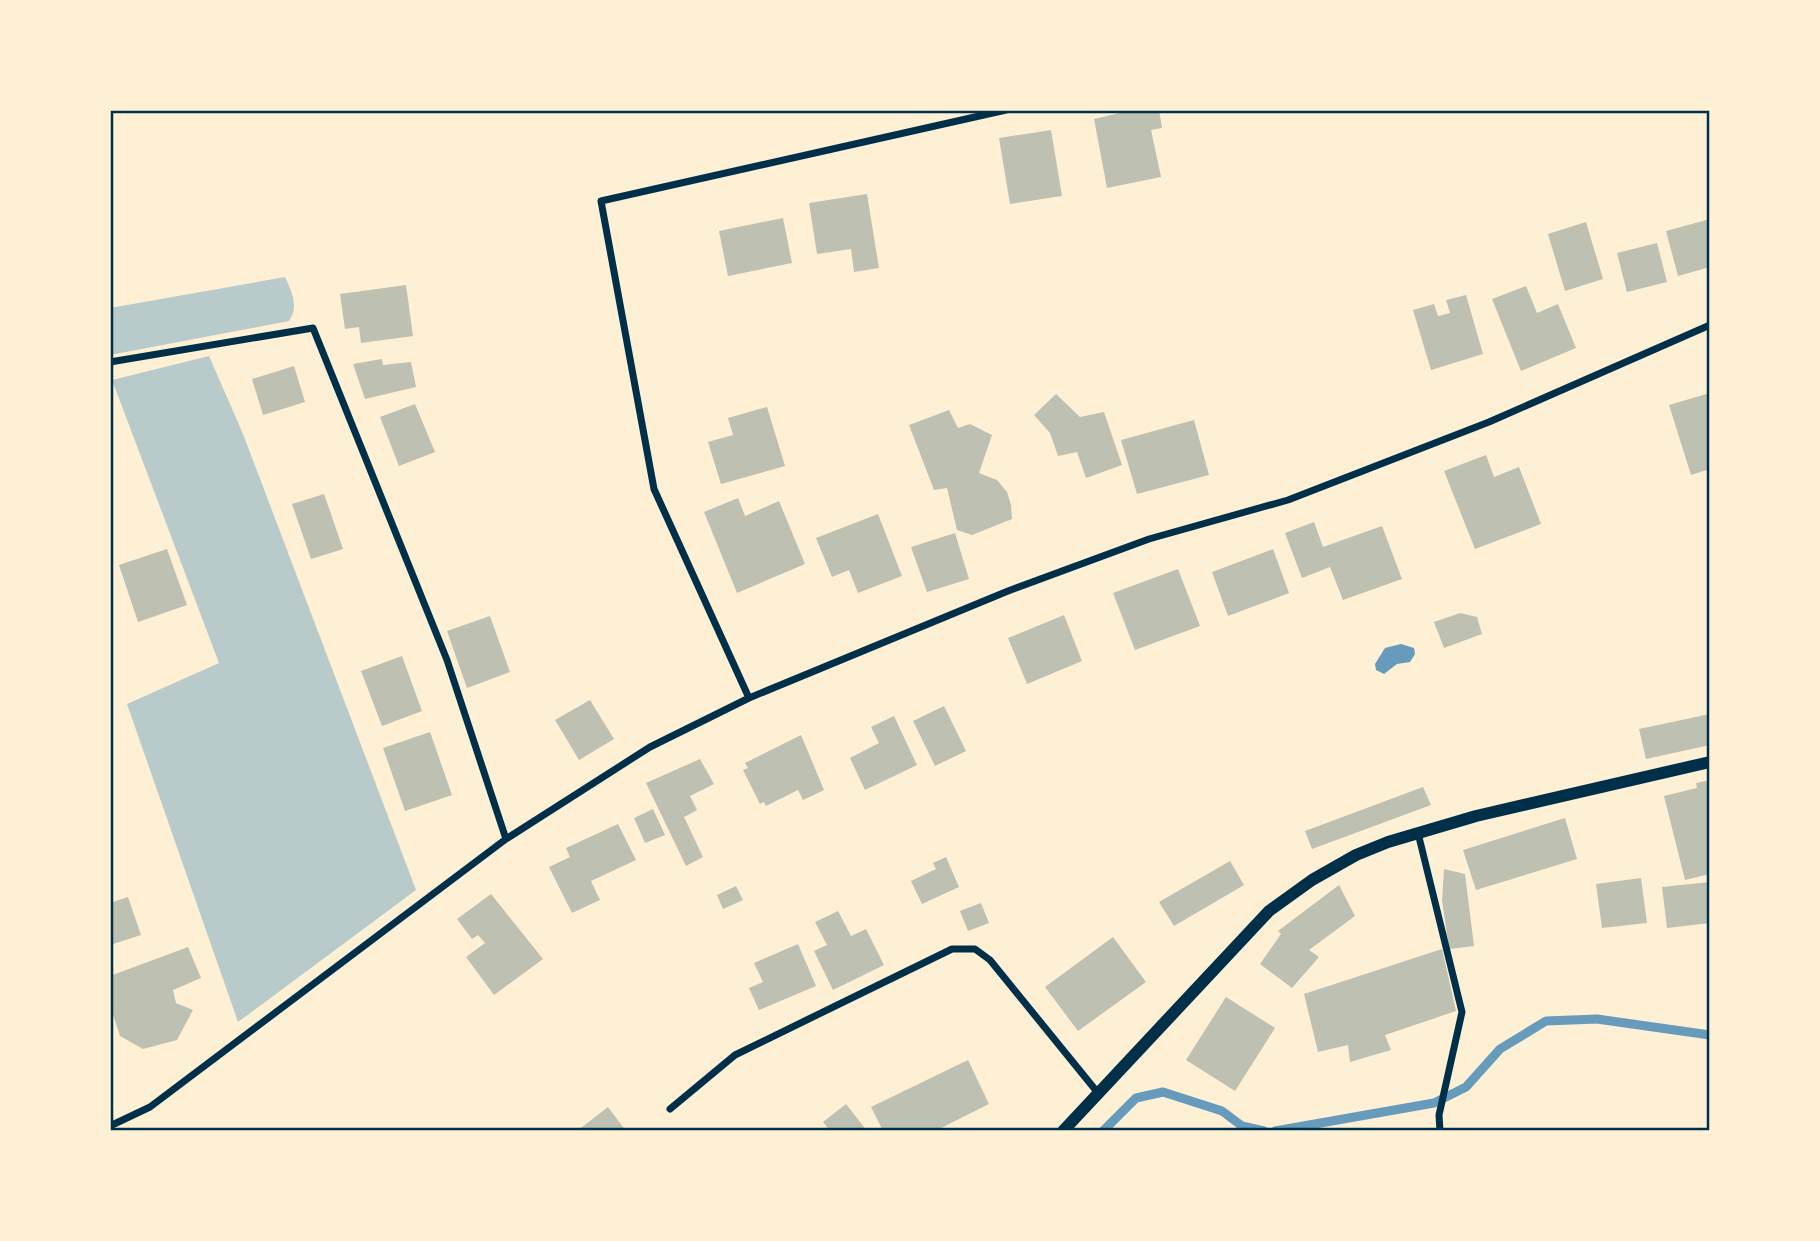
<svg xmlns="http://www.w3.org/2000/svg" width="1820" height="1241" font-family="Ubuntu,sans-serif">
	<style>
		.green { fill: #b9caca }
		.water { fill: #669bbc }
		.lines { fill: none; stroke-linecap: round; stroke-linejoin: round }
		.stream { stroke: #669bbc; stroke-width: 9 }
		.building { fill: #bec0b2 }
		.minor { stroke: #003049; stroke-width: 7 }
		.tertiary { stroke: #003049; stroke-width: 12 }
		.neatline { fill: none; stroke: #003049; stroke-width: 2.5 }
	</style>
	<rect width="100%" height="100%" fill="#fdf0d5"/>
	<path class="green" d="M285 277C292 292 299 307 289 321L110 355V308Z
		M209 356 243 434 416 890 238 1022 127 704 219 663 112 380Z"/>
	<path class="water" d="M1401 644 1414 648 1415 654 1410 662 1397 664 1384 674 1376 670 1375 664 1385 648Z"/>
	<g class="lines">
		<path class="stream" d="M1103 1131 1136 1098 1163 1092 1222 1111 1242 1126 1264 1131
			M1275 1131 1434 1103 1466 1087 1500 1049 1546 1021 1597 1019 1710 1035"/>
	</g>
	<path class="building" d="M1133 110H1159L1162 128 1151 130 1161 177 1107 188 1094 119Z
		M1051 130 1062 196 1010 204 999 138Z
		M867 194 879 268 854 272 851 249 817 254 809 203Z
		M783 218 792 263 728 276 719 231Z
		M1710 219V267L1678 276 1666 231Z
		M1586 222 1603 279 1565 291 1548 234Z
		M1657 243 1667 282 1627 292 1617 253Z
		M406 285 413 336 361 343 359 327 345 329 340 294Z
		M1526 286 1537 313 1558 304 1576 348 1521 371 1492 299Z
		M1466 295 1483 354 1431 370 1413 310 1434 304 1438 316 1450 313 1446 300Z
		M382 359 383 365 411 362 416 387 365 399 353 364Z
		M294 366 305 402 263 415 252 379Z
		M1710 393V469L1691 475 1669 405Z
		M1056 394 1080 417 1104 412 1122 465 1086 478 1077 452 1058 456 1050 433 1034 415Z
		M415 404 435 452 399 466 380 417Z
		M767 407 785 466 721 484 708 442 733 435 728 418Z
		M949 410 958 428 970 424 992 435 979 473 997 480 1007 492 1011 505 1012 519 972 535 957 530 947 488 934 490 909 425Z
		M1194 420 1209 475 1137 494 1121 440Z
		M1486 455 1494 477 1519 467 1541 524 1475 549 1444 471Z
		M324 494 343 549 311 559 292 504Z
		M738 498 745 516 779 501 805 564 737 593 704 512Z
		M878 514 902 576 858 593 849 570 832 577 816 538Z
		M1314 522 1323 547 1382 526 1402 579 1343 600 1330 567 1302 578 1285 533Z
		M955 533 969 579 927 592 911 547Z
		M167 549 187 605 138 622 119 565Z
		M1273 549 1289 593 1228 616 1212 572Z
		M1178 569 1200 626 1135 650 1113 593Z
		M1460 613 1477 617 1482 634 1444 648 1434 622Z
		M1064 615 1082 661 1027 684 1008 638Z
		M490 616 510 672 467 688 447 631Z
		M402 656 422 711 382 726 361 671Z
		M590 700 614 739 579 760 555 720Z
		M944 706 966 751 935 766 913 721Z
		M1710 714V745L1646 759 1639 729Z
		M894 716 917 765 865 790 850 758 879 743 871 727Z
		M430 732 452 795 405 811 383 748Z
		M801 735 824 790 803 800 798 790 766 806 764 802 760 804 743 770 748 768 745 763Z
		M700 759 714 784 690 796 697 810 684 817 703 857 686 866 646 783Z
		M1710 780V874L1685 880 1664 796 1697 788 1696 783Z
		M1423 787 1431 805 1312 849 1305 831Z
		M653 809 665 835 645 843 634 818Z
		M1565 818 1577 859 1476 890 1463 850Z
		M618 824 636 860 591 881 600 900 572 913 549 867 570 857 566 848Z
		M946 857 959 887 922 904 911 881 936 869 933 863Z
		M1230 861 1244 885 1174 926 1159 902Z
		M1444 869 1465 874 1474 946 1449 949 1442 900Z
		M1641 878 1647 923 1602 928 1596 884Z
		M1710 882V923L1667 928 1662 887Z
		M1339 885 1355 916 1309 950 1319 957 1292 988 1260 964 1281 934 1278 931Z
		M736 886 743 900 723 909 717 895Z
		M491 894 543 959 494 995 466 957 485 943 478 935 472 939 457 919Z
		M128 897 141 935 110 945V903Z
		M981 903 989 923 968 931 960 911Z
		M838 911 851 936 866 929 884 965 833 990 814 951 827 945 815 922Z
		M1113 937 1146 982 1078 1031 1045 987Z
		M798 944 816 986 759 1010 749 988 763 982 754 963Z
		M188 947 201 978 173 990 176 1003 193 1010 177 1040 143 1049 120 1036 110 1005V976Z
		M1442 949 1456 1011 1385 1035 1391 1050 1350 1062 1348 1045 1318 1052 1304 994Z
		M1226 997 1275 1028 1235 1091 1186 1060Z
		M968 1060 989 1104 935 1131H883L871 1107Z
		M846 1104 867 1131H830L823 1122Z
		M608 1107 626 1131H577Z"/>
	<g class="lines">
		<path class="minor" d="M110 362 313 328 447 660 506 839
			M749 698 654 489 601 201 1006 110
			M1418 833 1462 1012 1439 1115 1440 1131
			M670 1109 735 1055 952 949H975L990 960 1098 1093
			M110 1126 150 1107 506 839 650 747 749 698 1008 591 1149 539 1288 500 1489 422 1710 325"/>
		<path class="tertiary" d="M1063 1131 1269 911 1312 880 1356 855 1388 842 1476 816 1710 762"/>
	</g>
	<rect width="1820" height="1241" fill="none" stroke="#fdf0d5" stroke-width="224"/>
	<rect x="112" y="112" width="1596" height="1017" class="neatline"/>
</svg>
